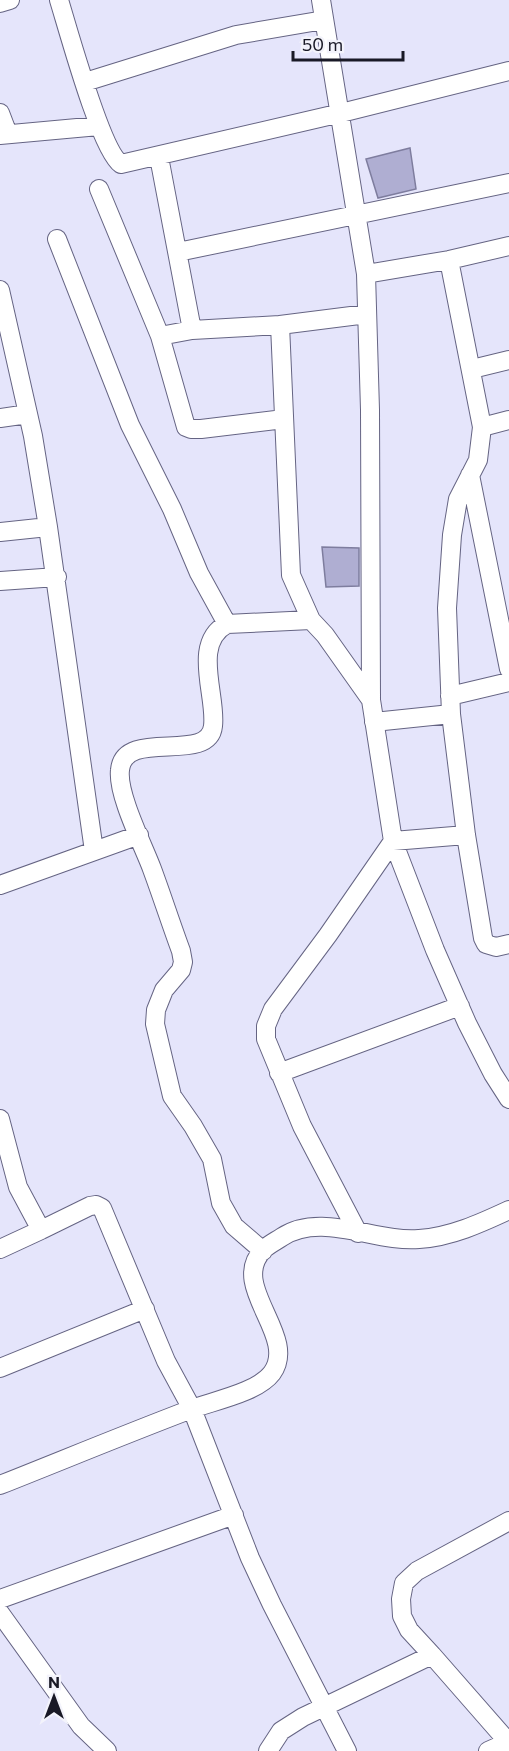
<svg xmlns="http://www.w3.org/2000/svg" width="509" height="1751" font-family="Commissioner,sans-serif">
	<style>
		.building { fill: #afaed2; stroke: #7e7d9e; stroke-width: 1.5 }
		.lines { fill: none; stroke-linecap: round; stroke-linejoin: round }
		.minor-casing { stroke: #656483; stroke-width: 20 }
		.minor { stroke: #fff; stroke-width: 18 }
	</style>
	<rect width="100%" height="100%" fill="#e5e5fb"/>
	<path class="building" d="M410 148 416 189 378 198 366 159Z
		M322 547 359 548V586L326 587Z"/>
	<g class="lines">
		<defs>
			<path id="minor" d="M59 0C68 29 101 151 121 164L341 113 509 71
				M321 0 366 274 370 410 371 700
				M0 3 10 0
				M85 82 236 35 324 20
				M0 113 8 134
				M0 135 99 126
				M159 157 192 330 280 325 291 575 311 620 325 635 371 700 393 841 435 950 467 1023 493 1074 509 1099
				M99 189 160 336 192 330
				M57 239 130 425 172 509 199 573 227 624
				M178 252 509 183
				M449 260 482 427 478 460 458 499 452 535 447 608 451 714 466 835 483 938 486 944 496 947 509 944
				M366 274 449 260 509 246
				M0 290 33 436 48 527 0 532
				M280 325 367 314
				M160 336 186 427 191 429H201L284 419
				M472 369 509 360
				M0 418 28 414
				M482 427 509 420
				M470 475 509 669
				M48 527 94 851
				M0 581 57 577
				M450 696 509 682
				M374 722 451 714
				M0 885 139 835
				M279 1073 460 1006
				M0 1119 18 1187 41 1230 90 1206 96 1205 102 1208 166 1361 192 1409 250 1558 272 1605 347 1751
				M358 1233 302 1126 266 1039V1026L273 1009 328 935 393 841 466 835
				M0 1249 41 1230
				M263 1251 234 1226 221 1203 212 1159 193 1126 172 1096 155 1024 156 1010 164 990 181 970 183 962 181 951C171 924 162 896 152 869 143 845 117 794 120 770 124 727 209 765 213 726 217 696 191 643 227 624L311 620
				M0 1368 145 1309
				M0 1485C63 1460 126 1434 189 1410 212 1401 257 1393 272 1373 299 1336 228 1286 263 1250 268 1245 276 1241 282 1237 321 1211 376 1243 419 1239 451 1237 481 1223 509 1210
				M0 1599 234 1515
				M0 1613 81 1726 107 1751
				M432 1655 509 1743
				M268 1751 281 1731 303 1717 432 1655 409 1630 402 1616 401 1599 404 1583 417 1571 509 1521
				M488 1751 508 1742"/>
		</defs>
		<use href="#minor" class="minor-casing"/>
		<use href="#minor" class="minor"/>
	</g>
	<g transform="translate(54 1697)" stroke="#f3f3fb" stroke-width="4.5" paint-order="stroke">
	<path d="M0-4.5L10 22L0 15L-10 22Z" fill="#191926"/>
	<text y="-9" font-size="16" font-weight="bold" text-anchor="middle" fill="#191926">N</text>
	</g>
	<path d="M293 51v9h110v-9" fill="none" stroke="#191926" stroke-width="3"/>
	<text x="302" y="51" font-size="18" fill="#191926" stroke="#f3f3fb" stroke-width="4.5" paint-order="stroke">50 m</text>
</svg>
